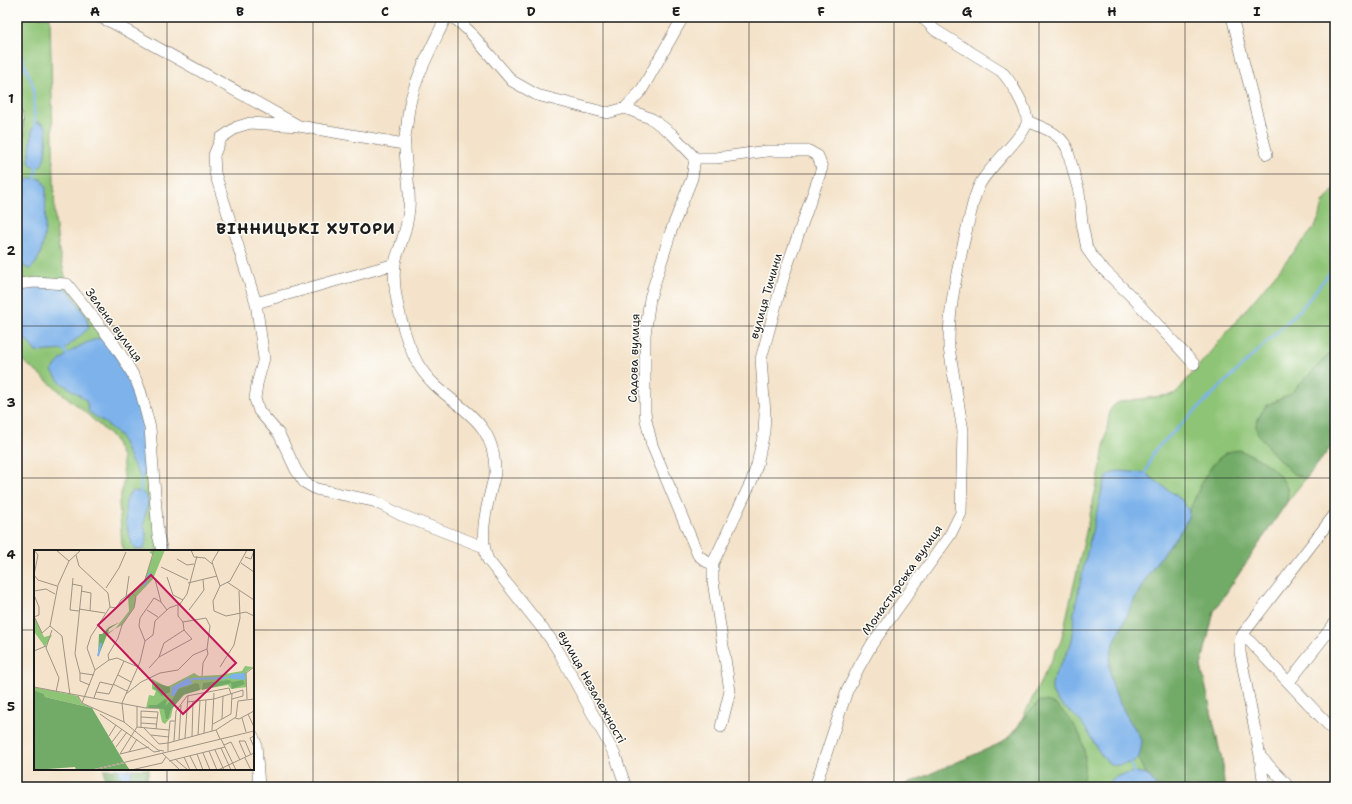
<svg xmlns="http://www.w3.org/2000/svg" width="1352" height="804" font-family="'Shantell Sans',sans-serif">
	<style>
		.green { fill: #8ec476; stroke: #557049 }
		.forest { fill: #72aa67; stroke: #476342 }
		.water { fill: #7db2eb; stroke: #4c6784 }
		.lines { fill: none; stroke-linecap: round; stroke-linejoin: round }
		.stream { stroke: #7db2eb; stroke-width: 2.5 }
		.minor-casing { stroke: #686259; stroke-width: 12 }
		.minor { stroke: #fff; stroke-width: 11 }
		.grid { fill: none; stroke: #1c1c1c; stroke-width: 1; stroke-opacity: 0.55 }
		.labels { text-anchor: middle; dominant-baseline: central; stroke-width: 3; stroke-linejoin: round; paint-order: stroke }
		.street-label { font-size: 12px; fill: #1c1c1c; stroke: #fdfcf7 }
		.district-label { font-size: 16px; font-weight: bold; letter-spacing: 1px; fill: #1c1c1c; stroke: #fdfcf7 }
		.inset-river { fill: none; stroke: #7db2eb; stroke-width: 2 }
		.inset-road { fill: none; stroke: #9e9384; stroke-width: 1 }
		.view { fill: #c2185b; fill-opacity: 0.15; stroke: #c2185b; stroke-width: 2 }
		.inset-edge { fill: none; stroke: #1c1c1c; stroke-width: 2 }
		.neatline { fill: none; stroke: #1c1c1c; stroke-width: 1.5 }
		.grid-label { font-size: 13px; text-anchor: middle; font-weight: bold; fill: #1c1c1c }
	</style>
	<rect width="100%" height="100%" fill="#fdfcf7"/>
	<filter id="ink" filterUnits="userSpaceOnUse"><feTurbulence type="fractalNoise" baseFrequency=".025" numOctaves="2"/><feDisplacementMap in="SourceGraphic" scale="8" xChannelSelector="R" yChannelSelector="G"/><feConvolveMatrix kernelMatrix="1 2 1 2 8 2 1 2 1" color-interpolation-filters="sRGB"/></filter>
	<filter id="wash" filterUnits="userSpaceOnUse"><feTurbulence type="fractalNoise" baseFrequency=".012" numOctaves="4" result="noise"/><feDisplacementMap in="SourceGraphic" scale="16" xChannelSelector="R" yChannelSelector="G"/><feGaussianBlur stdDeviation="0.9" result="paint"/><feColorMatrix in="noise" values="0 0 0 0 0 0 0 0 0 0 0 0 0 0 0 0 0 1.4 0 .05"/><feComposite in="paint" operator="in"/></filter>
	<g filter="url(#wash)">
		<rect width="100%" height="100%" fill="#f4e3ca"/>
		<path class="green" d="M17 17H50L55 220 59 251 67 284 141 393 162 551H124L122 544 119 503 124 478 122 457 114 439 86 413 17 356Z
			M1335 188V442L1287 502 1214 611 1201 666 1223 766 1224 787H900L994 747 1008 738 1019 725 1061 641 1100 471 1110 410 1114 405 1119 402 1169 395 1176 393 1314 228 1320 216 1323 203Z"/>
		<path class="forest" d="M1335 348V442L1306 479 1292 473 1270 450 1257 432 1256 424 1260 415 1266 406 1290 394Z
			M1238 450C1256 455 1285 472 1288 493 1288 496 1287 499 1287 502L1214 611 1201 666 1223 766 1224 787H1156L1152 779 1145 773 1138 759C1140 753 1142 748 1141 742 1139 732 1132 726 1128 718 1117 700 1107 679 1110 657 1112 646 1117 636 1122 626 1133 600 1147 575 1164 552 1174 539 1187 528 1189 511 1199 491 1206 465 1226 453 1229 451 1234 451 1238 450Z
			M1040 701C1053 701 1055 704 1064 713 1088 739 1087 754 1082 787H900L1001 743 1015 732 1023 718Z
			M104 769H118L123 787H106Z
			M132 769H149L145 787H129Z"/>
		<path class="water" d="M39 122C42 124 45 125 46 129 48 134 45 162 41 166L33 167 29 162 32 130 35 123Z
			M30 178 41 179 46 186V193C45 214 48 256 30 269 26 268 24 267 22 264 15 253 21 202 22 188L24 183Z
			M38 286H60L69 291 86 316 89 328 64 350 36 352 20 332 17 312V295L24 288Z
			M99 338 105 340 133 380 143 418 149 461 147 473 141 478 130 459 120 436 105 423 89 412 86 400 59 381 52 371C62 354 81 344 99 338Z
			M1118 471 1145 473 1182 500 1189 511C1187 528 1174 538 1164 552 1147 575 1133 600 1122 626 1117 636 1112 646 1110 657 1107 679 1117 700 1128 718 1132 726 1139 732 1141 742 1142 748 1140 753 1138 759 1130 763 1117 768 1109 763 1099 757 1089 731 1080 721 1070 709 1050 703 1052 684 1054 672 1069 654 1072 640 1074 631 1073 622 1074 613 1082 570 1093 528 1103 486 1106 477 1109 473 1118 471Z
			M133 491C158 493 144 509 144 524 144 529 147 535 147 540 146 542 145 546 144 549L138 550 133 547C128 533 118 501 133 491Z
			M118 769H132L129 787H123Z
			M1135 772C1146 773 1152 777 1156 787H1106C1111 775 1124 775 1135 772Z"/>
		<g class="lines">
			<path class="stream" d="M17 46 33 85 35 125
				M35 181 37 164
				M63 348 69 357
				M1145 475 1153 453 1159 446 1301 309 1335 266
				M141 495V476
				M1130 761 1136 775"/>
		</g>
	</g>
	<g filter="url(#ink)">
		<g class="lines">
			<defs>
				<path id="minor" d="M99 17 113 23 299 126 404 144
					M446 17C435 41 422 64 414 89 410 100 408 113 407 125 406 131 404 139 405 146 405 167 411 188 409 209 408 222 404 235 400 247 398 253 395 259 395 265 391 290 405 342 418 364 444 408 496 410 495 473 489 500 477 533 488 560L550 638 559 652 615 755 626 787
					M451 17 458 21 469 31 512 81 537 95 607 113 625 108 641 91 683 17
					M1232 17 1267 154
					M625 108 652 119 672 134 695 158 692 178 671 231 650 298 645 335V412L646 420 652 445 698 555 707 562 713 563
					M17 115 18 131 17 154
					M1027 121C1043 128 1059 132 1067 148L1079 192 1082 223 1087 249 1097 263 1134 299 1194 364
					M299 126 250 123 237 127 221 138 214 155 215 173 256 303 264 358 257 384 255 399 259 411 279 434 296 470 304 482 316 489 374 501 401 515 484 547
					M695 158H716L767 151H809L818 156 822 168 785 272 761 359 765 414 764 432 757 465 752 480 713 563V581L730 691 721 727
					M17 284 35 282 67 284 112 341 125 361 136 380 141 393 150 428 158 535 162 551
					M256 303 395 264
					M1243 634 1335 732
					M1289 682 1335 623
					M253 736 256 744 259 787
					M1260 756 1289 787
					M815 787 847 691 859 667 872 644 950 535 961 513 963 431 949 348C948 308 958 267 967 228 971 214 973 197 980 184 987 169 1027 133 1027 122 1028 109 1010 80 1001 71L935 30 922 17
					M1264 787 1260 756 1240 652V640L1243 634 1335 514"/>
			</defs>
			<use href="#minor" class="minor-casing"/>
			<use href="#minor" class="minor"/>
		</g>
	</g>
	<path class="grid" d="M167 17V551M313 17V787M458 17V787M603 17V787M749 17V787M894 17V787M1039 17V787M1185 17V787M17 174H1335M17 326H1335M17 478H1335M17 630H35M253 630H1335M167 769V787"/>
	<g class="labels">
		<g class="street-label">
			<text transform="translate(766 296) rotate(-74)">вулиця Тичини</text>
			<text transform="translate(114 325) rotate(54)">Зелена вулиця</text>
			<text transform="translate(634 358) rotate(-88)">Садова вулиця</text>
			<text transform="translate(902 580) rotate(-55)">Монастирська вулиця</text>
			<text transform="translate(592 687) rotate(61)">вулиця Незалежності</text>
		</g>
		<g class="district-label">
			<text x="306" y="228">ВІННИЦЬКІ ХУТОРИ</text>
		</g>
	</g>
	<g transform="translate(34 550)">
		<rect width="220" height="220" fill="#f4e3ca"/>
		<path d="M120 0H131L119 29 102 47 101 56 88 75 81 79 95 61 94 47 109 34 119 5 115 2ZM0 66 10 87 18 85 11 97 1 83ZM211 116 219 117 212 122 213 137 197 139 194 135 153 142 139 157 137 167 131 174 128 172 125 158H112L115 145 120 146 122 141 118 139V129L133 137 160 123 165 126 185 125 208 121ZM0 137 44 146 47 153 58 158 11 147 10 144 0 140Z" fill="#8ec476"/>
		<path d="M86 72 75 79 74 83 82 78 73 85 64 107 65 84H68L75 77ZM195 130 198 132 209 130 211 134 198 139 197 133 168 140 169 133ZM122 133 136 137V142L128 146 120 138ZM162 133 165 134 166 140 149 145 137 160 134 169H132L130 159 114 158 115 155H123L131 149 133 150 131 156 138 150 144 139ZM0 140 10 144 11 147 58 158 90 212 56 220H42L41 217 0 220ZM91 213 96 220H61Z" fill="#72aa67"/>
		<path d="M211 123V130L192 128 198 124ZM156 127 158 134 145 138 140 146H137L138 137Z" fill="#7db2eb"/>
		<path class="inset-river" d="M110 35 116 23M64 106 67 93M158 129 192 128"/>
		<path class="inset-road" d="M0 0 4 5 0 25M22 0 35 11M77 0H95M157 0 160 7 171 8 178 14M42 5 45 16 74 43 76 57 57 86 53 98 61 120M211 7 217 9 220 1M143 9 153 15 160 14M207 13 220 22M127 17 154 30M0 25 4 30 23 36M133 27 139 45 149 50M39 28 36 60 45 61M121 29 127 52 133 60M193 32 220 50M154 33 183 26M38 34 48 36 41 104 46 123 60 125M186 36 196 31 213 0M72 38 85 18 92 2M0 41 12 39 21 44M47 41 57 43 56 61M0 45 5 57V65L0 67M92 47 95 26M144 55V66L149 72 172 68M76 57 82 58 87 50 110 33 120 0M45 59 71 63M113 60 124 67M155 60 170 40 169 30M180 61 179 51 186 36 178 12 185 0M180 61 192 66 212 62 220 66M1 68 8 83 16 76M18 80 12 98 25 128 22 142M111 91 105 76 106 68 120 48 127 52M0 101 12 96M125 107 158 89 150 80M75 110 74 105 84 88 88 75 100 58 102 47 98 43M186 117 200 95 206 68 205 41M115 118 125 107 130 93 150 80 149 72M46 123V131L56 135M84 125 97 132M168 126 169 113 174 104 173 99M79 134 93 141M0 137 112 158H125M62 142 66 132 79 135M92 144 107 132 126 123 144 120 159 105 173 99 176 76 172 68M36 145 28 86 16 76 24 35 35 11 47 0M44 146 48 153 90 172M60 148 62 142 75 144 90 111M213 149 212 123 220 117M153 152 180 149 209 140V146L198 149M48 153 61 120 75 110 83 108 104 117M66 164 120 202 126 201M214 164 220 177M107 167 123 168M201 168 205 169 220 161M208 168 212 182M188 169 189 146M107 173 122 174M179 174 197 164 198 143M103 177V156M107 178V161L124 162 122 179M110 178 125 194 134 193 136 171H141M178 181 180 143M170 183 172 150M117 185 135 187M164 185 166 150M75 186 82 175M220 186 216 188 220 197M158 187 159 151M151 188 154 146M186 189 182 180 202 167 204 151 220 149M187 189 202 220M145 190 147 155M140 191 142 161 153 146 195 138 197 144M78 192 88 179M190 195 197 192 206 210M82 197 93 182M115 197 86 204 103 177 135 180M187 198 197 220M181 200 190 220M130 201 124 200 90 172 88 153 106 112 111 91 119 85 121 71 135 58 146 54 153 44 163 6M134 201V193L182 180M175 201 183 220M95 202 103 189M128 203 146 220M169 203 176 220M163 204 169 220M156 206 163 220M150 207 156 220M212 207 205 191H211L217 205M211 208 217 220M141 209 154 220M135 211 191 197M59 220 220 181M97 220 128 213 132 207M184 220 220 203"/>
		<path class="view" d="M117 25 202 113 149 164 64 75Z"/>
		<rect width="220" height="220" class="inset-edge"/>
	</g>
	<rect width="1352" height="804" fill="none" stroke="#fdfcf7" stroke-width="44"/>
	<rect x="22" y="22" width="1308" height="760" class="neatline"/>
	<g class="grid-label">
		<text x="95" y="16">A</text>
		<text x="240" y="16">B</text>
		<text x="385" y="16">C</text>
		<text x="531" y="16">D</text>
		<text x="676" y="16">E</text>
		<text x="821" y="16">F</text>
		<text x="967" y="16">G</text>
		<text x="1112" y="16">H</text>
		<text x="1257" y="16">I</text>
		<text x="11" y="103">1</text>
		<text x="11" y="255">2</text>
		<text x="11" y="407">3</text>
		<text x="11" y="559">4</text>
		<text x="11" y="711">5</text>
	</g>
</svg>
